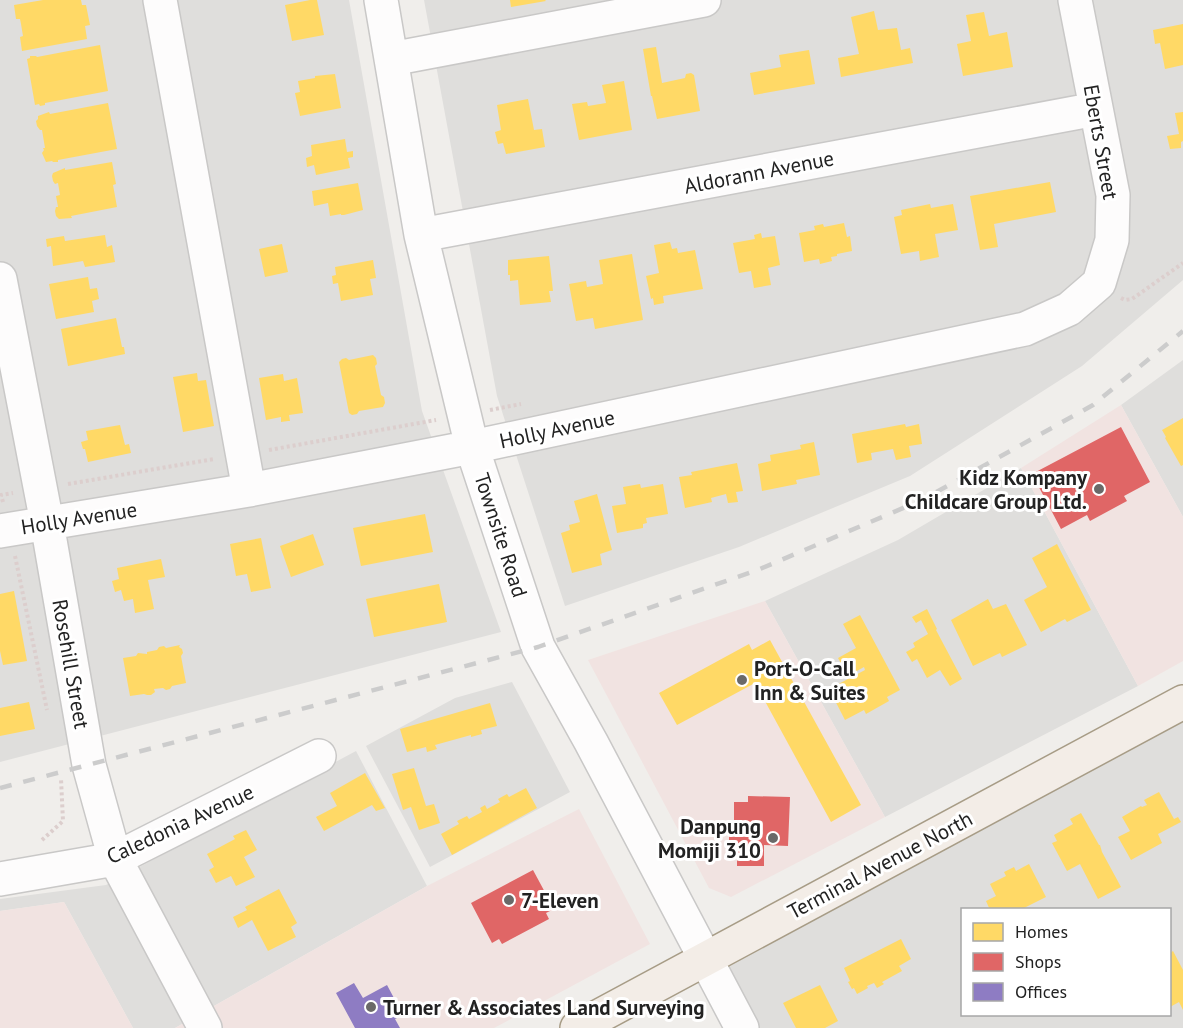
<svg xmlns="http://www.w3.org/2000/svg" width="1183" height="1028" font-family="'PT Sans',sans-serif">
	<style>
		.residential { fill: #dfdedc; fill-rule: evenodd }
		.commercial { fill: #f1e3e1 }
		.homes { fill: #ffd966 }
		.shops { fill: #e06666 }
		.offices { fill: #8e7cc3 }
		.lines { fill: none; stroke-linecap: round; stroke-linejoin: round }
		.minor-casing { stroke: #c9c8c7; stroke-width: 36 }
		.major-casing { stroke: #a79c86; stroke-width: 36 }
		.path { stroke: #dccecd; stroke-width: 4; stroke-dasharray: 3 3; stroke-linecap: butt }
		.minor { stroke: #fdfcfc; stroke-width: 33 }
		.major { stroke: #f3ede7; stroke-width: 33 }
		.rail { stroke: #ccc; stroke-width: 4.5; stroke-dasharray: 12 12; stroke-linecap: butt }
		.poi-dot { fill: #6a6968; stroke: #fff; stroke-width: 2 }
		.labels { text-anchor: middle; dominant-baseline: central; stroke-width: 6; stroke-linejoin: round; paint-order: stroke }
		.street-label { font-size: 21px; fill: #222; stroke: #fff }
		.poi-label { font-size: 21px; font-weight: bold; fill: #222; stroke: #fff; text-anchor: start }
	</style>
	<rect width="100%" height="100%" fill="#f0eeeb"/>
	<path class="residential" d="M0 0H349L422 411 501 632 0 762Z
		M424 0H1183V280L1082 366 910 476 739 547 565 606 497 396Z
		M1183 360V517L1121 405Z
		M1021 468 1138 686 885 817 765 601 898 540Z
		M512 682 570 792 430 867 366 746 455 698Z
		M1183 711V1028H749L715 964ZM962 910H1170V1014H962Z
		M356 751 427 886 175 1028H133L64 902 0 911V899L106 885Z"/>
	<path class="commercial" d="M1121 405 1183 517V661L1138 686 1021 468Z
		M765 601 885 817 731 897 709 888 588 660Z
		M579 809 650 944 494 1028H175L427 886Z
		M64 902 133 1028H0V911Z"/>
	<path class="homes" d="M43 0H81L82 5H86L90 25 85 26 87 39 22 51 20 37 23 36 21 24 20 19H16L14 5Z
		M310 0H317L324 35 292 41 285 5Z
		M510 0H545L546 1 511 7Z
		M874 11 878 30 897 28 901 50 910 48 913 63 841 77 838 58 859 54 851 17Z
		M984 12 989 36 1007 32 1013 67 963 76 957 44 971 41 966 15Z
		M1183 24V65L1165 69 1160 43 1155 44 1153 30Z
		M100 45 108 91 45 103V105L40 106 39 104 35 105 27 59 30 58V56H36L37 57Z
		M656 47 662 83 685 78 686 74 691 73 694 75 700 111 657 119 652 96H651L643 49Z
		M809 50 815 84 754 95 750 73 781 67 779 55Z
		M335 74 341 108 300 116 295 93 300 92 298 81 315 78V76Z
		M624 81 632 130 579 140 572 104 587 102 588 106 606 103 602 85Z
		M528 99 534 130 542 129 545 147 506 154 503 143 498 144 495 132 501 130 497 105Z
		M108 103 117 149 58 160V162H53L52 161 46 162 42 153 44 150 43 148H45L42 130H40L37 126 36 121 38 119V116L49 112 50 114Z
		M1183 112V141L1181 142V148L1170 149 1167 136 1179 134 1175 113Z
		M345 139 347 152 353 151V157L348 158 350 168 316 175 314 165 307 167 306 158 312 156 311 145Z
		M112 162 116 184 113 185 117 207 71 216 72 218 59 219 56 216 55 211 56 207H58L56 196 60 195 58 183 55 184 53 181 52 176 53 173 65 168V170Z
		M1050 182 1056 212 994 224 998 247 980 250 970 196Z
		M358 183 363 210 344 215H341V214L330 216 328 203 314 206 312 191Z
		M930 204 931 208 953 204 958 230 935 234 939 257 920 261 919 251 901 254 894 217 902 215 901 210Z
		M844 223 847 237 850 236 852 251 837 254V256L831 257 832 261 820 264 819 259 804 262 799 233 815 230 814 226 823 224 824 227Z
		M761 233 762 238 775 236 780 265 768 268 771 285 754 288 751 271 739 273 733 243 755 239 754 235Z
		M105 235 107 247 112 245 115 262 85 267 83 261 53 266 51 246 47 247 46 239 64 236 65 241Z
		M670 242 672 249 677 248 678 253 695 250 703 289 663 296 664 303 654 305 653 298 651 299 646 276 659 273 654 245Z
		M282 244 288 272 265 277 259 249Z
		M632 254 643 320 595 329 593 318 576 321 569 284 586 281 587 287 603 284 599 260Z
		M549 256 553 291H549L551 302 520 305 518 280 510 281V275H508V260Z
		M373 260 376 278 370 279 373 295 341 301 338 283 333 284 332 276 336 275 335 267Z
		M88 277 90 289 97 288 99 299 92 301 94 312 56 319 49 284Z
		M116 318 122 347H124L125 354 68 366 61 329Z
		M373 355 376 358 377 364 375 366 381 395 384 397 385 403 383 407 359 411 357 414 352 415 349 413 339 362 342 359 346 358 349 360Z
		M197 373 198 381 206 380 214 426 183 432 173 377Z
		M283 374 284 381 297 378 303 413 289 415 290 421H288L281 422V417L266 420 259 378Z
		M1183 418V465L1181 466 1165 438 1166 437 1162 430Z
		M905 424 906 427 919 424 922 444 909 446 911 457 896 460 893 449 871 453 872 460 857 463 852 434Z
		M120 425 125 445 129 444 131 453 88 462 85 449H83L81 442 88 440 86 431Z
		M814 442 820 475 796 480 797 484 762 491 758 464 771 461 770 455 801 449 800 445Z
		M737 463 743 491 736 492 738 502 728 503 726 494 711 498 712 502 685 508 679 477 692 475 691 472Z
		M640 484 641 488 663 484 668 514 646 518 647 523 643 524V528L617 533 612 506 626 504 623 487Z
		M597 494 612 550 600 554 602 565 572 573 561 533 570 530 569 525 580 522 574 501Z
		M425 514 433 552 361 566 353 528Z
		M313 534 324 565 291 577 280 546Z
		M261 538 271 588 251 592 247 574 236 576 230 544Z
		M1057 544 1091 610 1067 622 1065 619 1041 632 1024 600 1047 587 1032 558Z
		M161 559 165 577 148 580 154 609 135 613 133 599 124 601 121 590 115 592 112 581 119 579 117 568Z
		M439 584 447 622 374 637 366 599Z
		M14 591 27 661 3 665 0 651V594Z
		M988 599 993 609 1006 604 1027 645 1002 657 1000 653 973 666 951 620Z
		M927 609 937 629 936 630 962 679 950 686 940 670 927 678 917 659 912 662 906 652 915 647 913 643 928 634 921 620 916 623 912 617Z
		M860 615 900 690 887 697 889 701 866 714 864 710 845 720 829 689 865 670 864 667 848 676 838 658 856 648 843 624Z
		M770 640 861 805 831 822 755 683 677 725 659 693 749 644 752 650Z
		M180 645 179 647 182 649 183 653 181 656 186 683 172 686 170 689 166 690 163 688 154 689 155 692 151 695H147L144 694 130 696 123 658 136 656 138 653 147 654V652L157 650 159 647 164 646 166 648Z
		M29 702 35 729 0 736V708Z
		M490 703 497 726 481 730 482 734 471 737V735L435 745 437 749 427 752 426 747 407 752 400 729Z
		M414 768 426 806 434 804 440 823 419 830 411 807 403 810 392 774Z
		M365 773 385 808 376 811 372 805 324 831 316 817 337 806 330 793Z
		M526 788 537 808 452 855 441 834 459 824 457 821 467 816 469 819 482 812 480 808 485 805 487 809 500 802 498 799 507 794 509 797Z
		M1159 792 1174 819 1178 817 1181 822 1158 834 1162 843 1131 860 1118 837 1130 831 1122 817 1141 806 1142 807 1147 805 1144 800Z
		M1081 813 1099 845H1100L1102 852 1121 887 1098 899 1080 864 1067 871 1052 843 1057 841 1054 835 1073 824 1070 819Z
		M246 830 257 850 244 857 255 877 236 886 231 876 216 883 209 870 214 867 207 854 235 839 233 836Z
		M1029 864 1046 897 1020 910H990L986 901 996 896 990 884 1006 876 1004 872 1014 867 1016 871Z
		M279 889 297 923 291 927 296 937 268 951 252 920 238 928 233 917 247 910 245 907Z
		M901 939 911 959 899 966 902 971 882 982 884 984 877 988 874 983 867 986 868 988 857 994 854 988 852 989 848 982 850 981 844 968Z
		M1173 951 1183 970V1010L1179 1002 1170 1007V953Z
		M820 985 838 1021 825 1028H796L783 1003Z"/>
	<path class="shops" d="M1121 427 1150 482 1124 496 1127 501 1090 521 1087 515 1061 529 1032 474Z
		M748 796 790 797 788 846 764 845V866H737V844L729 843V827H734V802H748Z
		M533 870 554 909 546 913 549 919 502 944 499 939 492 943 471 903Z"/>
	<path class="offices" d="M354 983 363 998 387 985 403 1015 395 1019 400 1028H355L336 993Z"/>
	<g class="lines">
		<defs>
			<path id="minor" d="M160 0 249 490
				M381 0 421 235 472 447 538 647 591 742 742 1028
				M391 59 704 0
				M421 235 1096 109
				M0 279 47 523 89 765 115 859 205 1028
				M0 531 249 490 472 447 1025 329 1069 309 1099 283 1112 240 1113 195 1075 0
				M0 879 115 859 319 756"/>
			<path id="major" d="M577 1028 1183 702"/>
		</defs>
		<use href="#minor" class="minor-casing"/>
		<use href="#major" class="major-casing"/>
		<path class="path" d="M1121 298 1125 300 1132 299 1183 263
			M490 410 521 404
			M269 450 436 420
			M68 484 214 459
			M3 502 1 495 13 493
			M15 556 47 710
			M42 840 63 821 61 779"/>
		<use href="#minor" class="minor"/>
		<use href="#major" class="major"/>
		<path class="rail" d="M0 788 538 647 760 569 922 500 1093 405 1183 331"/>
	</g>
	<g class="poi-dot">
		<circle cx="1099" cy="489" r="6"/>
		<circle cx="742" cy="680" r="6"/>
		<circle cx="773" cy="838" r="6"/>
		<circle cx="509" cy="900" r="6"/>
		<circle cx="371" cy="1007" r="6"/>
	</g>
	<g class="labels">
		<g class="street-label">
			<text transform="translate(1101 142) rotate(80)">Eberts Street</text>
			<text transform="translate(759 172) rotate(-11)">Aldorann Avenue</text>
			<text transform="translate(557 429) rotate(-12)">Holly Avenue</text>
			<text transform="translate(79 518) rotate(-9)">Holly Avenue</text>
			<text transform="translate(501 535) rotate(72)">Townsite Road</text>
			<text transform="translate(71 664) rotate(80)">Rosehill Street</text>
			<text transform="translate(180 824) rotate(-25)">Caledonia Avenue</text>
			<text transform="translate(880 865) rotate(-28)">Terminal Avenue North</text>
		</g>
		<g class="poi-label">
			<text x="1087" y="477" text-anchor="end">Kidz Kompany<tspan x="1087" dy="24">Childcare Group Ltd.</tspan></text>
			<text x="754" y="668">Port-O-Call<tspan x="754" dy="24">Inn &amp; Suites</tspan></text>
			<text x="761" y="826" text-anchor="end">Danpung<tspan x="761" dy="24">Momiji 310</tspan></text>
			<text x="521" y="900">7-Eleven</text>
			<text x="383" y="1007">Turner &amp; Associates Land Surveying</text>
		</g>
	</g>
	<rect x="961" y="908" width="210" height="108" fill="#ffffff" stroke="#a7a7a7" stroke-width="1.5"/>
	<rect x="973" y="923" width="30" height="18" fill="#ffd966" stroke="#a7a7a7" stroke-width="1.5"/>
	<text x="1015" y="938" font-size="18" fill="#222222">Homes</text>
	<rect x="973" y="953" width="30" height="18" fill="#e06666" stroke="#a7a7a7" stroke-width="1.5"/>
	<text x="1015" y="968" font-size="18" fill="#222222">Shops</text>
	<rect x="973" y="983" width="30" height="18" fill="#8e7cc3" stroke="#a7a7a7" stroke-width="1.5"/>
	<text x="1015" y="998" font-size="18" fill="#222222">Offices</text>
</svg>
